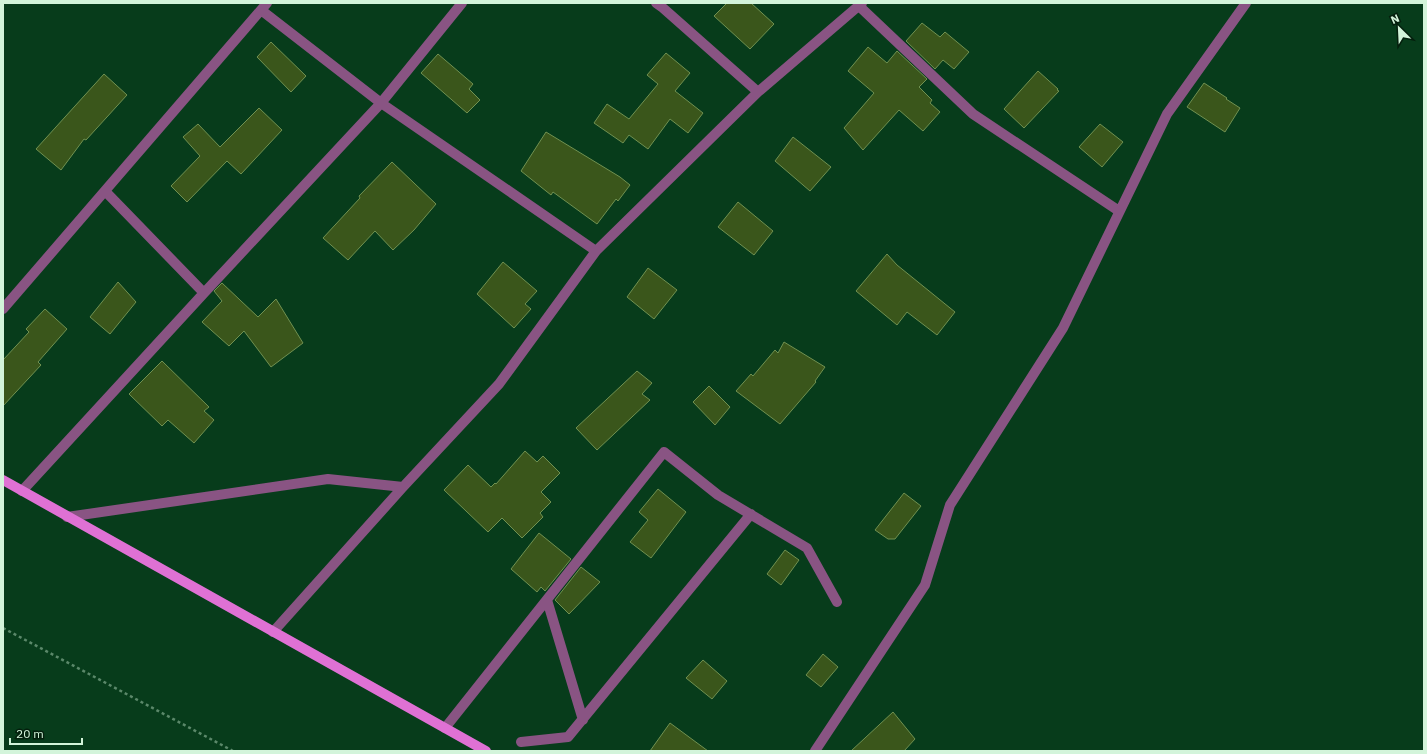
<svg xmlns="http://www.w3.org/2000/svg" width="1427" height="754" font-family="'IBM Plex Sans',sans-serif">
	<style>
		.building { fill: #3a561b; stroke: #709151 }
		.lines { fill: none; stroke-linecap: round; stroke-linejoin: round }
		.path { stroke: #5b886a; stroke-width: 2.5; stroke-dasharray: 3 3; stroke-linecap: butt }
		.minor { stroke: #895483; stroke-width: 10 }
		.major { stroke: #df71d4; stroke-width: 10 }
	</style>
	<rect width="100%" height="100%" fill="#073c1b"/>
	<path class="building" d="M727 3H751L774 24 750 49 714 16Z
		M922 23 940 37 945 32 969 52 954 69 943 60 935 69 906 41Z
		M271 42 306 76 291 92 257 57Z
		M868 47 887 63 897 51 927 79 919 87 932 100 930 103 940 112 923 131 899 110 863 150 844 128 874 93 848 71Z
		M666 53 690 73 675 91 703 113 688 133 670 119 648 149 629 135 623 143 594 123 607 104 629 119 658 84 647 75Z
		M438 54 473 84 469 89 480 100 467 113 421 73Z
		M1038 71 1058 89 1057 90 1059 91 1024 128 1004 109Z
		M104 74 127 95 86 140 84 139 61 170 36 149Z
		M1204 83 1227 98 1226 99 1240 108 1225 132 1187 107Z
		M259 108 282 130 241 174 227 161 187 202 171 186 200 156 183 137 198 124 220 147Z
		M1100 124 1123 142 1102 167 1079 147Z
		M546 132 620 177 630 185 618 201 616 199 597 224 553 192 551 195 521 171Z
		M793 137 831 167 810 191 775 161Z
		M392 162 436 204 414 230 393 250 375 231 348 260 323 238 360 198 359 196Z
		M738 202 773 231 754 255 718 227Z
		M887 254 897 265 955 312 937 335 907 312 897 325 856 291Z
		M503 262 537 291 525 304 531 309 514 328 477 294Z
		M648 268 677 290 654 319 627 297Z
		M118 282 136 302 110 334 90 317Z
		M222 283 258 317 276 299 303 343 271 367 244 331 229 346 202 322 222 301 214 291Z
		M45 309 67 329 38 362 41 365 3 406V360L29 332 26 329Z
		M784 342 825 367 815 381 816 382 780 424 736 391 751 374 753 376 775 350 778 353Z
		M162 361 209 407 204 411 214 420 194 443 168 420 162 426 129 394Z
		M637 371 652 383 642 394 650 400 597 450 576 428Z
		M709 386 730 407 715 425 693 402Z
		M525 451 537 462 543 456 560 473 541 492 551 502 540 513 543 517 522 538 502 518 488 532 444 490 468 465 491 487 495 483 496 484Z
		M658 489 686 512 651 558 630 542 648 520 639 512Z
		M904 493 921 506 895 539H888L875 530Z
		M539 533 571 559 545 591 541 587 537 592 511 569Z
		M785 550 799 560 781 585 767 574Z
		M581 567 600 582 569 614 555 600Z
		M823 654 838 667 821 687 806 675Z
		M703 660 727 681 712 699 686 678Z
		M893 712 915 739 904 751H851Z
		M670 723 708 751H650Z"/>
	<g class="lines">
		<path class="path" d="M3 628 233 751"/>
		<path class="minor" d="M656 3 663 8 758 92
			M859 6 973 114 1119 211
			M261 10 381 103 596 251
			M204 293 381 103 462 3
			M3 309 267 3
			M22 491 204 293 105 191
			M67 517 328 479 403 487
			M547 600 583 720
			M273 632 403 487 499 384 596 251 758 92 862 3
			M445 728 664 452 718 495 807 548 837 602
			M521 742 568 737 751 514
			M815 751 925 585 950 505 1063 328 1167 114 1246 3"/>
		<path class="major" d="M3 480 486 751"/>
	</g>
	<rect width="1427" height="754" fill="none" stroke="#d3f4da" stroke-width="8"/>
	<g transform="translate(1399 28) rotate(336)" stroke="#041f0d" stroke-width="3" paint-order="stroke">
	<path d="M0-3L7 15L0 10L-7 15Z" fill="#d3f4da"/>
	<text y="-6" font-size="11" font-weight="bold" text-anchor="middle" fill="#d3f4da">N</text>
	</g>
	<path d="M10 738v6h72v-6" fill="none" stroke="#d3f4da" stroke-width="2"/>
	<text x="16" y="738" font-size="12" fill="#d3f4da" stroke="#041f0d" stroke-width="3" paint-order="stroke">20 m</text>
</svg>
